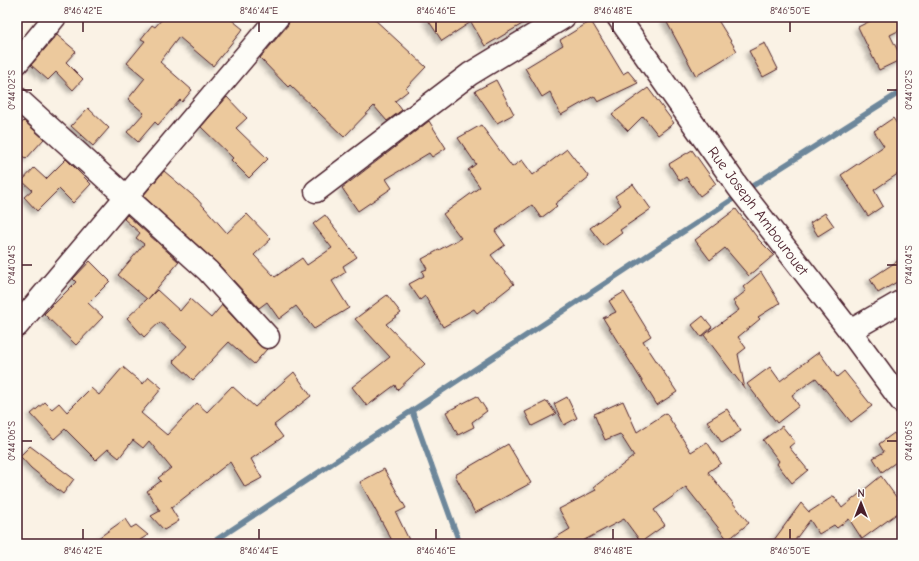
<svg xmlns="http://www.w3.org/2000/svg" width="919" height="561" font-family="'Comic Neue',sans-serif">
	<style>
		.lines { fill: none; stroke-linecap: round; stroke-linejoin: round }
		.stream { stroke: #6d879b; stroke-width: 5.5 }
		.building { fill: #ecc99d; stroke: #4a1f2b; filter: url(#shadow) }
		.street-casing { stroke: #4a1f2b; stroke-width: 25 }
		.street { stroke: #fdfcf7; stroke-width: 22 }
		.ticks { fill: none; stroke: #4a1f2b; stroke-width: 1.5 }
		.labels { text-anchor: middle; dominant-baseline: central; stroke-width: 3.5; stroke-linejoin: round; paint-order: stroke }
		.street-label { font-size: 15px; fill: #4a1f2b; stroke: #fdfcf7 }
		.neatline { fill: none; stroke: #4a1f2b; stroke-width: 1.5 }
		.ticks-label { font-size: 10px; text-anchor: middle; fill: #4a1f2b }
	</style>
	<defs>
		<filter id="shadow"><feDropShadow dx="-3.5" dy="3.5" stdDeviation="2" flood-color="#0004"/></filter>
	</defs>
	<rect width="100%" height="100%" fill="#faf2e5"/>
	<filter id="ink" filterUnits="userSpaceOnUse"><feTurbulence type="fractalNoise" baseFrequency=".025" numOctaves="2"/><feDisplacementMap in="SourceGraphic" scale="8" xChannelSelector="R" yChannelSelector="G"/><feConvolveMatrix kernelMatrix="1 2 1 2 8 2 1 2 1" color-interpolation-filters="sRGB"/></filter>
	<g filter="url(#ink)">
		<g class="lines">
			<path class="stream" d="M746 190 902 91
				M412 411 460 544
				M210 544 739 195"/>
		</g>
		<path class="building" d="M164 17H228L243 29 213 66 179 37 160 62 192 90 182 102 180 100 158 125 155 122 138 142 127 132 144 113 128 99 145 78 127 63 145 41 141 39 152 25 155 27Z
			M290 17H372L426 67 406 88 408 91 395 101 402 110 387 121 374 106 344 137 290 85 288 87 260 58 288 25Z
			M426 17H534L485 46 471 22 442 41Z
			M664 17H716L737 51 696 76Z
			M878 17H902V29L890 35 902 59 879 70 858 27Z
			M591 21 623 74 628 71 638 83 598 102 594 96 561 115 550 92 542 97 525 68 563 45 560 40Z
			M57 35 76 51 66 62 83 79 73 90 56 72 48 80 31 65Z
			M765 43 778 69 763 77 749 51Z
			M496 80 514 114 497 123 475 91Z
			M648 88 674 123 658 135 643 116 628 131 612 114Z
			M227 97 247 118 236 128 268 159 249 178 231 160 233 158 201 127Z
			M88 108 109 128 93 146 71 126Z
			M893 118 902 131V171L874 190 883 206 868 216 841 175 884 146 874 131Z
			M24 121 44 139 26 159 17 151V128Z
			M429 121 446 148 432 157 429 153 386 179 392 188 358 211 342 188Z
			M481 125 512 167 522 160 533 175 567 149 589 177 555 204 557 206 541 218 532 205 495 231 505 245 491 255 514 284 477 313 474 309 443 327 425 296 420 300 409 284 424 276 422 271 427 269 422 259 461 238 443 214 480 187 468 170 476 164 458 138Z
			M692 150 716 184 700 196 686 177 680 181 669 164Z
			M66 159 91 184 73 203 59 189 37 211 24 197 32 190 22 181 34 168 46 179Z
			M164 171 197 199 227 233 247 214 271 239 254 255 275 277 302 258 307 265 332 248 313 224 325 215 357 257 343 266 346 272 332 281 349 308 314 329 296 306 279 319 267 302 259 308 216 262 143 196Z
			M633 184 651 209 620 230 622 233 604 246 590 228 621 205 615 196Z
			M736 209 759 240 774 255 749 276 725 248 710 260 695 240Z
			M825 213 834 226 818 236 810 223Z
			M127 215 179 262 148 299 157 290 180 311 190 299 211 318 222 305 259 345 267 349 254 364 229 342 193 380 173 361 187 346 160 322 144 337 127 318 147 299 118 275 144 244 136 238 140 233 124 219Z
			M902 258V279L878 293 870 279Z
			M90 261 110 281 88 303 103 317 76 345 44 314 76 282 73 279Z
			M761 272 780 303 758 317 760 319 738 337 746 348 738 354 745 389 704 335 739 310 733 301 746 291 743 287Z
			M624 292 651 336 643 341 677 392 657 405 603 318 616 312 609 301Z
			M387 295 401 313 386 324 425 364 397 390 395 385 367 406 352 387 390 357 355 319Z
			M703 316 712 327 701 337 692 325Z
			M819 352 837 377 844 371 872 406 851 422 816 378 792 395 799 406 777 423 747 384 770 367 780 381Z
			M123 367 143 384 149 377 162 388 141 413 167 435 197 403 207 412 232 386 255 407 294 372 311 396 274 425 283 437 251 459 262 478 245 487 230 462 171 508 179 521 164 530 151 516 160 511 147 491 161 481 158 478 171 468 149 441 143 448 133 440 119 458 108 449 96 460 65 429 54 439 31 414 45 402 52 409 59 403 67 412 91 388 99 395Z
			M477 396 487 411 472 422 474 427 458 435 446 412Z
			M567 397 577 418 564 425 554 404Z
			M547 401 556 414 532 426 525 412Z
			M623 401 637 432 666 413 691 452 707 442 721 463 708 472 749 523 728 540 686 487 654 510 665 525 641 542 624 519 577 544H545L570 529 559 509 596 490 594 487 634 456 620 434 605 440 594 414Z
			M727 409 741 431 722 443 707 421Z
			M782 426 795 442 789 447 808 470 792 483 777 464 779 461 763 440Z
			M894 433 902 443V458L882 472 873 458 884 452 879 444Z
			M508 444 531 483 475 513 455 475Z
			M30 446 74 479 63 494 31 468 20 456Z
			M384 469 406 508 396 513 411 544H394L360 482Z
			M881 476 902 505V510L862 539 849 519 837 528 834 525 819 534 810 520 792 544H771L801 503 809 512 834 496 842 508Z
			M125 519 131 528 136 525 148 535 140 540 143 544H90Z"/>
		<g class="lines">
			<defs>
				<path id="street" d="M618 17 738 187 850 331 902 402
					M17 63 55 17
					M17 98 208 271 268 337
					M316 191 470 74 564 17
					M17 326 278 17
					M850 331 902 301"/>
			</defs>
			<use href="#street" class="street-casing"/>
			<use href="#street" class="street"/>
		</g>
	</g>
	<path class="ticks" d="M83 22V32M259 22V32M436 22V32M613 22V32M790 22V32M22 90H32M887 90H897M22 265H32M887 265H897M22 441H32M887 441H897M83 529V539M259 529V539M436 529V539M613 529V539M790 529V539"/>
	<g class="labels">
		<g class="street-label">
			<text transform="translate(758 211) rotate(53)">Rue Joseph Ambourouet</text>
		</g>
	</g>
	<rect width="919" height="561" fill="none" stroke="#fdfcf7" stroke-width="44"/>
	<g transform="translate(861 503)" stroke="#fdfcf7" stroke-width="3" paint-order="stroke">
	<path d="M0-3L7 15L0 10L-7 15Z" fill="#4a1f2b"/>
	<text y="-6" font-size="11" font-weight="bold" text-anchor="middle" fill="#4a1f2b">N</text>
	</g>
	<rect x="22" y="22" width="875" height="517" class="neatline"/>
	<g class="ticks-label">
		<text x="83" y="14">8°46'42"E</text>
		<text x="259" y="14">8°46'44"E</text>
		<text x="436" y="14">8°46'46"E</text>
		<text x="613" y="14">8°46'48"E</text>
		<text x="790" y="14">8°46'50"E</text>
		<text transform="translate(11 90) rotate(-90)" y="4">0°44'02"S</text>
		<text transform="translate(908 90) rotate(-90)" y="4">0°44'02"S</text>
		<text transform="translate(11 265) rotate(-90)" y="4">0°44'04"S</text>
		<text transform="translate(908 265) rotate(-90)" y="4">0°44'04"S</text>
		<text transform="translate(11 441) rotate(-90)" y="4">0°44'06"S</text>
		<text transform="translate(908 441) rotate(-90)" y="4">0°44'06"S</text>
		<text x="83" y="554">8°46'42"E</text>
		<text x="259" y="554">8°46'44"E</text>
		<text x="436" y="554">8°46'46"E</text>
		<text x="613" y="554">8°46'48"E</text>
		<text x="790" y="554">8°46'50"E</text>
	</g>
</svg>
